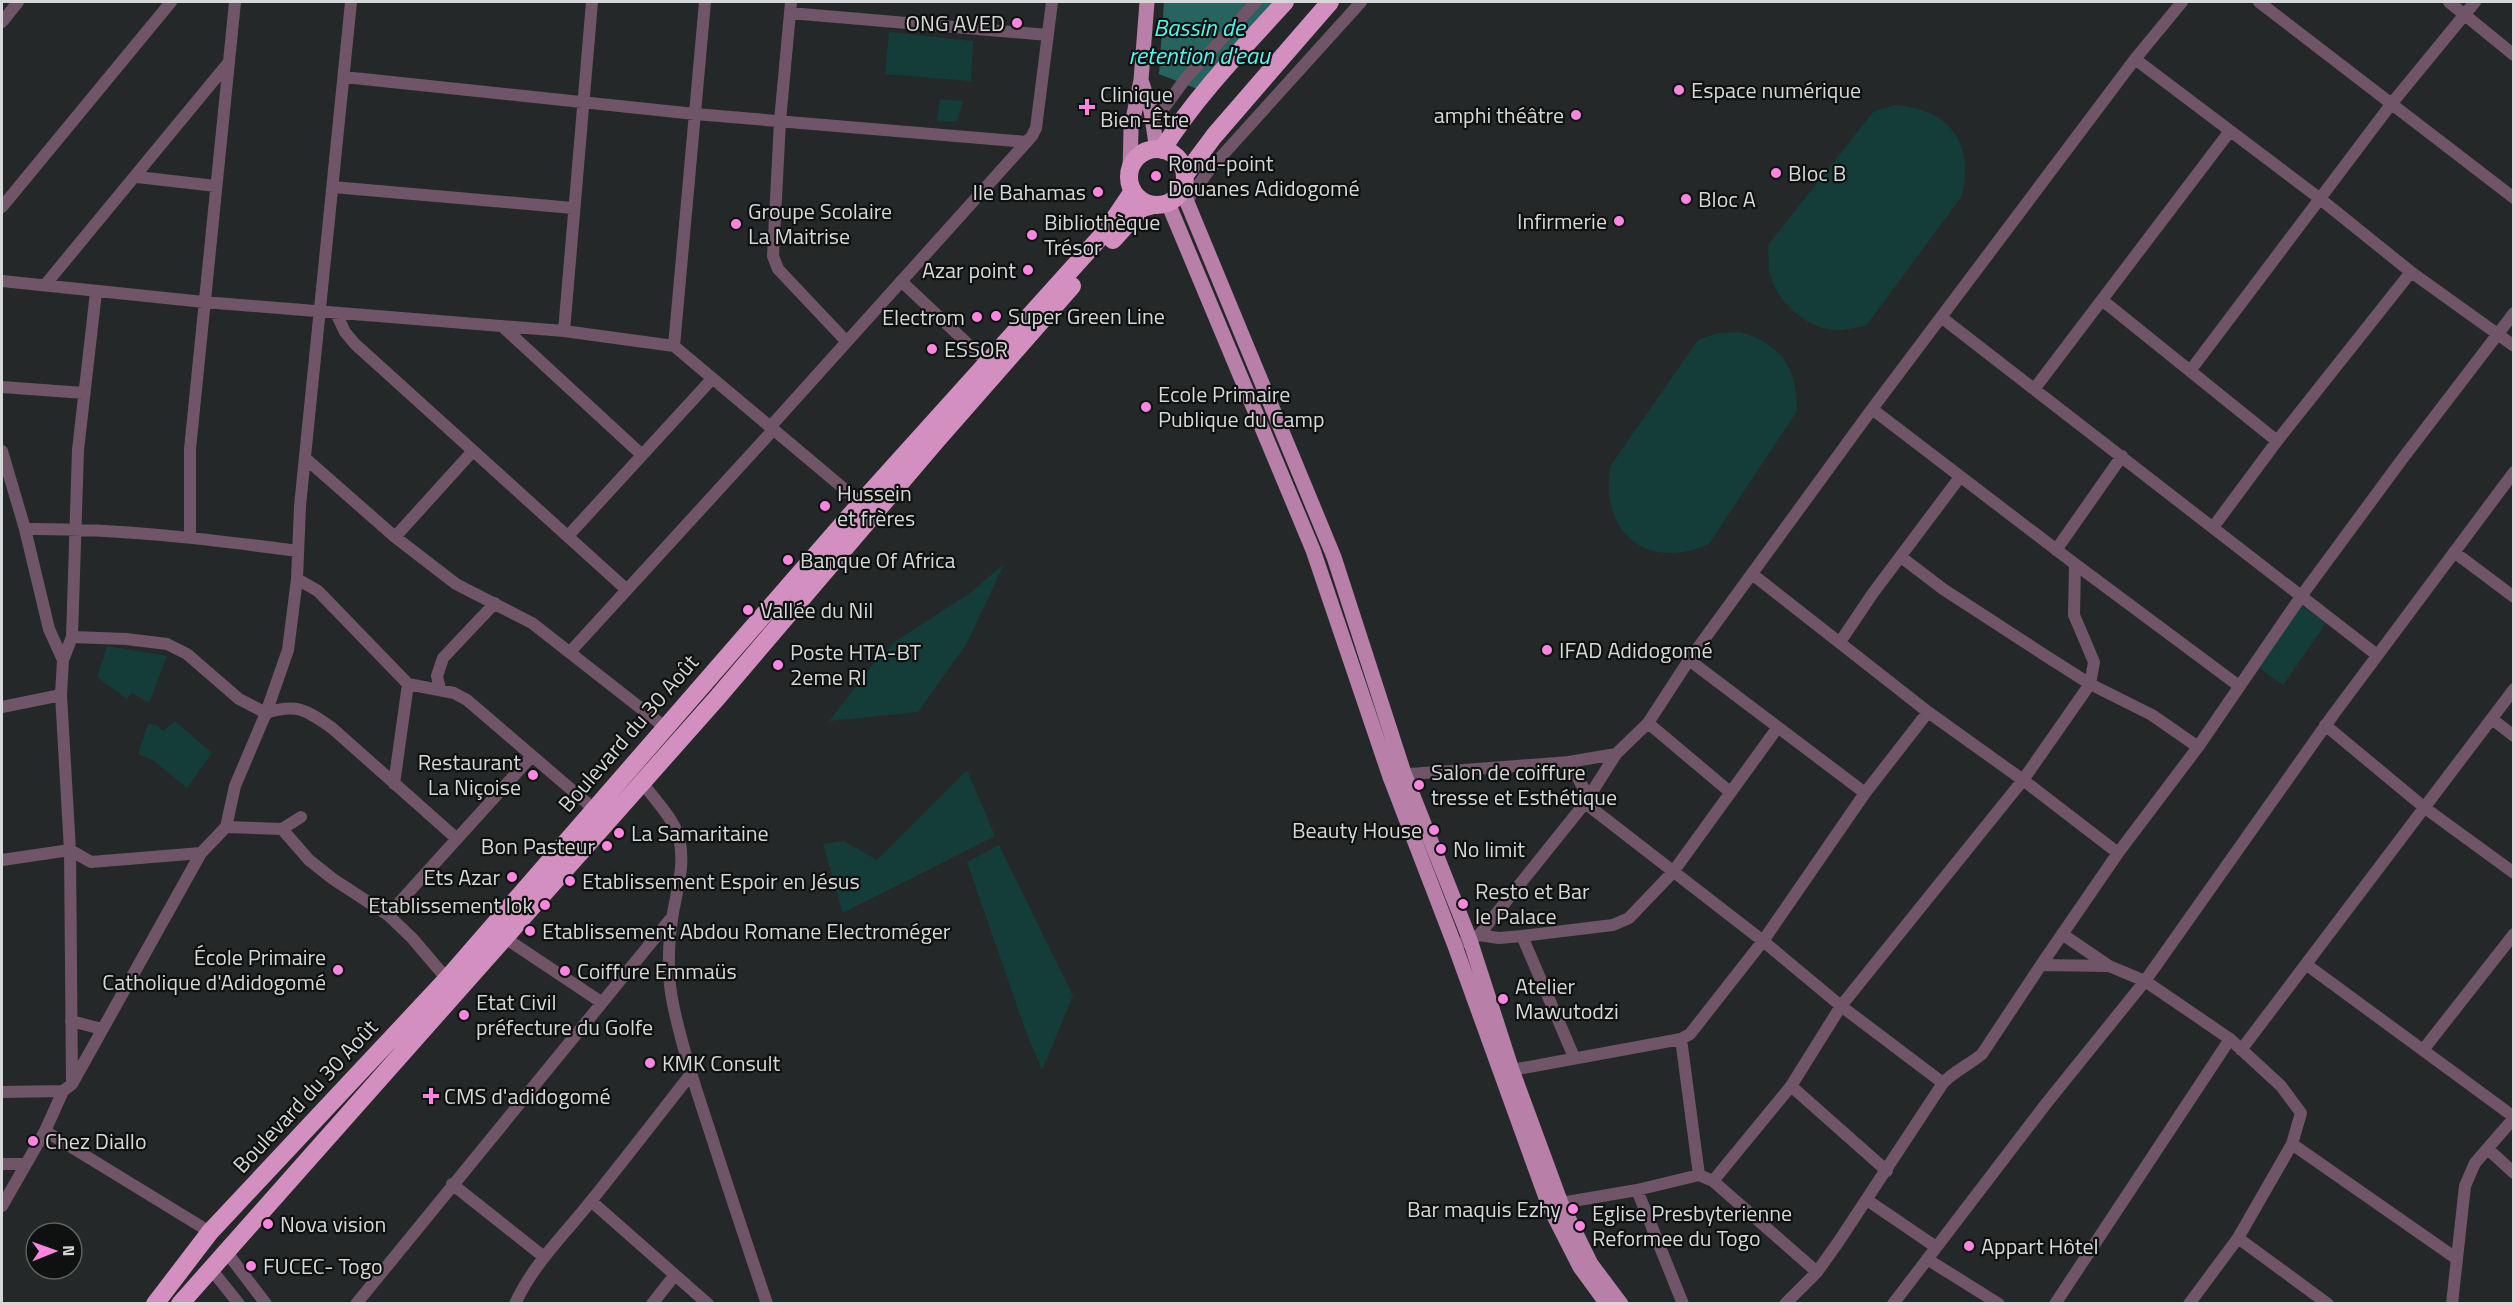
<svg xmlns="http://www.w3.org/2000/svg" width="2515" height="1305" font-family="'Titillium Web',sans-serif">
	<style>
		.green { fill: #143c39 }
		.water { fill: #27645f }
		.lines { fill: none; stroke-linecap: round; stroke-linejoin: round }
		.minor { stroke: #705468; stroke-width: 12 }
		.major { stroke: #b87fa8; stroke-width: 15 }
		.highway { stroke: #d48fc1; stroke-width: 18 }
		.poi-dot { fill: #fe85e0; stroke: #0f1010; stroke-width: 2 }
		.labels { text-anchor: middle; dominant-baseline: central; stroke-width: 4.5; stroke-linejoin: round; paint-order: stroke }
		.poi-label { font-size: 22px; fill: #d6d8d8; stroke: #0f1010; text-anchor: start }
		.street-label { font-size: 22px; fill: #d6d8d8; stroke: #0f1010 }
		.water-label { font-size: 24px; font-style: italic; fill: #53f8ec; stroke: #0f1010 }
	</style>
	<rect width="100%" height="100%" fill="#252828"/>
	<path class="green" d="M889 32 973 41 971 81 885 74Z
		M940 99 963 101 957 121 937 122Z
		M1896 105C1951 110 1974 143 1962 196L1866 326C1859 327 1850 329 1843 330 1809 332 1774 302 1769 269 1768 261 1769 253 1768 245L1874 111Z
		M1740 332C1782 345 1797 367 1797 411L1709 544C1647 572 1598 532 1611 465L1698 340 1718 333Z
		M1004 564 967 643 918 712 829 721 875 662 896 641 970 593Z
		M2299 604 2326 623 2283 685 2256 666Z
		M107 646 167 656 149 703 132 693 127 699 97 677Z
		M175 721 212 753 187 788 154 761 138 754 148 724 158 726 163 731Z
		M967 770 995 836 843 913 823 844 844 841 877 860Z
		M999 845 1073 996 1042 1070 1026 1032 967 862Z"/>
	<path class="water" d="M1164 2H1281L1205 92 1159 74Z"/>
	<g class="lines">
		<path class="minor" d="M791 2 780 121 773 256 778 269 846 341
			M2259 2 2514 198
			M2449 2 2514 55
			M790 13 1048 35
			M2 22 18 2
			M2135 59 2319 198 2411 272 2514 346
			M344 77 695 114 1027 142
			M1153 123 1186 78 1256 2
			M137 177 216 186
			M333 187 573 208
			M1186 202 1210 169 1361 2
			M2 207 171 2
			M2 281 204 302 564 331 674 346 861 503
			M901 281 987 362
			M45 285 229 62
			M2102 300 2277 441
			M336 313 345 332 355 344 627 590
			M1941 317 2377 655
			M502 326 642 455
			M564 331 592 2
			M674 346 705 2
			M2190 371 2392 103 2475 2
			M2 387 84 393
			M2035 388 2230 131
			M1872 409 2075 564 2239 686
			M771 426 1032 136 1036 128 1052 2
			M2 451 25 529 49 629 63 660
			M305 458 395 537 456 584 532 623 666 728
			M2214 526 2277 441 2411 272
			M25 529C117 528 207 539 298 551
			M190 536V449L235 2
			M568 536 711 380
			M395 537 472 452
			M2056 550 2122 456
			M2454 552 2514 597
			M1901 557 1943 589 2046 656 2090 684 2152 715 2198 747
			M1752 574 1928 712 2023 780 2118 853
			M297 579 318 591 408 684 454 693 467 700 594 809
			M72 637 126 639 167 644 187 654 239 699 266 713C297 703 306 710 332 728L456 838
			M1840 642 1873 593 1960 477
			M570 652 774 429
			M1689 660 1865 793
			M440 689 437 676 443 658 495 603
			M2 707 61 695
			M2492 719 2514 736
			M1648 723 1730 792
			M2325 725 2425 808 2514 873
			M1569 762 1584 789 1585 803 1763 941 1841 1006 1943 1083
			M1397 775 1569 762 1616 754
			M641 781C654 799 673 817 679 838 686 865 676 892 672 919 668 948 667 976 673 1004 683 1052 699 1098 714 1144 731 1197 749 1250 767 1304
			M394 784 408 684
			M226 827 282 829 309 860 333 879 388 915 412 938 447 979
			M282 829 301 817
			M2 860 70 850 91 862 201 853
			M388 915 531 757
			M2062 934 2109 966 2145 981 2230 1039 2281 1086 2301 1113 2292 1144 2238 1238 2189 1304
			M1479 935 1499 938 1522 936 1613 925 1629 918 1673 872 1778 727
			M1522 936 1574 1057
			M505 938 601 1002
			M1462 943 1479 935 1585 803 1616 754 1648 723 1689 660 1872 409 2135 59 2182 2
			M2041 965 2118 853 2198 747 2302 595 2403 458 2514 313
			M2307 965 2514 1117
			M71 1021 102 1029
			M1681 1039 1699 1175
			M2241 1050 2514 689
			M2423 1050 2514 934
			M1512 1070 1681 1039 1690 1034 1763 941 1865 793 1928 712
			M72 1083 70 850 61 695 63 660 72 637 78 450 96 292
			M1791 1086 1887 1171
			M2 1092 63 1091
			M45 1131 210 1232
			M2292 1144 2457 1259
			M2489 1150 2514 1173
			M2 1164H26
			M1713 1181 1817 1272
			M452 1184 544 1257
			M1637 1190 1683 1304
			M1867 1200 1936 1247
			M591 1201 708 1304
			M1561 1203 1637 1190 1699 1175 1713 1181 1791 1086 1841 1006 2023 780 2090 684 2094 662 2074 615 2075 564
			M2 1206 45 1131 63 1091 72 1084 201 853 226 827 235 786 266 713 288 650 297 579 300 506 351 2
			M2238 1238 2328 1304
			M225 1250 266 1304
			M1927 1259 1999 1304
			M211 1269 239 1304
			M356 1304 672 917
			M515 1304C533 1264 565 1234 591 1201 625 1159 658 1116 691 1074
			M652 1304 674 1276
			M1785 1304 1817 1272 1839 1241 1943 1083C1954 1071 1969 1065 1982 1054L2041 965 2107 966
			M1893 1304 2045 1105 2145 981 2333 715 2514 472
			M2055 1304 2230 1039
			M2452 1304 2465 1186 2475 1163 2514 1118"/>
		<path class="major" d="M1142 83 1151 111 1157 150
			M1130 173 1131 129 1141 80 1147 2
			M1182 190 1334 557 1404 773 1470 940 1512 1070 1561 1203 1591 1264 1621 1304
			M1168 203 1313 550 1390 777 1455 946 1549 1206 1580 1267 1607 1304"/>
		<path class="highway" d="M1129 177a28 28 0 1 1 56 0a28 28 0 1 1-56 0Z
			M1162 150C1196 96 1242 49 1285 2
			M1185 175 1214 136 1330 2
			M1113 240 1142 208 1153 205
			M155 1304 210 1232 447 979 861 503 1106 231 1133 191
			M180 1304 717 698 937 440 1072 286"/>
	</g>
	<g class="poi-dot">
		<circle cx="1017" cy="23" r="6"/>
		<circle cx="1679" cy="90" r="6"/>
		<path d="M1084 98h6v6h6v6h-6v6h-6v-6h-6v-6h6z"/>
		<circle cx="1576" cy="115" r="6"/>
		<circle cx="1776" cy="173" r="6"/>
		<circle cx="1156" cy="176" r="6"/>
		<circle cx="1098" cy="192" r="6"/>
		<circle cx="1686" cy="199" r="6"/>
		<circle cx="1619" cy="221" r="6"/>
		<circle cx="736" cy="224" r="6"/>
		<circle cx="1032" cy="235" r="6"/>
		<circle cx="1028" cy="270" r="6"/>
		<circle cx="996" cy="316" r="6"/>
		<circle cx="977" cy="317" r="6"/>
		<circle cx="932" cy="349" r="6"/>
		<circle cx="1146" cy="407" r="6"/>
		<circle cx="825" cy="506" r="6"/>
		<circle cx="788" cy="560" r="6"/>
		<circle cx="748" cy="610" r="6"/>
		<circle cx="1547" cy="650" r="6"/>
		<circle cx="778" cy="665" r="6"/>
		<circle cx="533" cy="775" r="6"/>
		<circle cx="1419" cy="785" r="6"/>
		<circle cx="1434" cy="830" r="6"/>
		<circle cx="619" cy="833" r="6"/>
		<circle cx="607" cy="846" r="6"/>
		<circle cx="1441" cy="849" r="6"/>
		<circle cx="512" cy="877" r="6"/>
		<circle cx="570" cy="881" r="6"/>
		<circle cx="1463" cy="904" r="6"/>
		<circle cx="545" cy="905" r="6"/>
		<circle cx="530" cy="931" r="6"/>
		<circle cx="338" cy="970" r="6"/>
		<circle cx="565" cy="971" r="6"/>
		<circle cx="1503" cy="999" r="6"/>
		<circle cx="464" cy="1015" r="6"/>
		<circle cx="650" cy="1063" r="6"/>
		<path d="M428 1087h6v6h6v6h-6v6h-6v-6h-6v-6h6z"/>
		<circle cx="33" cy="1141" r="6"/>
		<circle cx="1573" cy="1209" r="6"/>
		<circle cx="268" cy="1224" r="6"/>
		<circle cx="1580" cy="1226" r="6"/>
		<circle cx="1969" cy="1246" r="6"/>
		<circle cx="251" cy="1266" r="6"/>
	</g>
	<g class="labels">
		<g class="poi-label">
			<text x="1005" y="23" text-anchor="end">ONG AVED</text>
			<text x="1691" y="90">Espace numérique</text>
			<text x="1100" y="94">Clinique<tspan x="1100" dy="25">Bien-Être</tspan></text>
			<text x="1564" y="115" text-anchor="end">amphi théâtre</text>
			<text x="1168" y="163">Rond-point<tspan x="1168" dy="25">Douanes Adidogomé</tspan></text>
			<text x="1788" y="173">Bloc B</text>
			<text x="1086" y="192" text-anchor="end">Ile Bahamas</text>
			<text x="1698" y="199">Bloc A</text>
			<text x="748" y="211">Groupe Scolaire<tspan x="748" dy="25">La Maitrise</tspan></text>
			<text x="1607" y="221" text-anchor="end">Infirmerie</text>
			<text x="1044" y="222">Bibliothèque<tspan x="1044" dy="25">Trésor</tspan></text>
			<text x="1016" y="270" text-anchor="end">Azar point</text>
			<text x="1008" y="316">Super Green Line</text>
			<text x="965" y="317" text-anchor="end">Electrom</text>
			<text x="944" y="349">ESSOR</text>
			<text x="1158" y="394">Ecole Primaire<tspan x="1158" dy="25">Publique du Camp</tspan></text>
			<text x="837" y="493">Hussein<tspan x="837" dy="25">et frères</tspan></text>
			<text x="800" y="560">Banque Of Africa</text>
			<text x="760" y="610">Vallée du Nil</text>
			<text x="1559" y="650">IFAD Adidogomé</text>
			<text x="790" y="652">Poste HTA-BT<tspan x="790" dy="25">2eme RI</tspan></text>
			<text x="521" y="762" text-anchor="end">Restaurant<tspan x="521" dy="25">La Niçoise</tspan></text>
			<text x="1431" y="772">Salon de coiffure<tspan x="1431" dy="25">tresse et Esthétique</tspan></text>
			<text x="1422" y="830" text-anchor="end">Beauty House</text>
			<text x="631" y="833">La Samaritaine</text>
			<text x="595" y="846" text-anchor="end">Bon Pasteur</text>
			<text x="1453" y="849">No limit</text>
			<text x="500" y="877" text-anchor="end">Ets Azar</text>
			<text x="582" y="881">Etablissement Espoir en Jésus</text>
			<text x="1475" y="891">Resto et Bar<tspan x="1475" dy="25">le Palace</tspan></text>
			<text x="533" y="905" text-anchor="end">Etablissement lok</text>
			<text x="542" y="931">Etablissement Abdou Romane Electroméger</text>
			<text x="326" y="957" text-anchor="end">École Primaire<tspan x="326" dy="25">Catholique d'Adidogomé</tspan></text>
			<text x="577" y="971">Coiffure Emmaüs</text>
			<text x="1515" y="986">Atelier<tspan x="1515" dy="25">Mawutodzi</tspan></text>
			<text x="476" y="1002">Etat Civil<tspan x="476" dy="25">préfecture du Golfe</tspan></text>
			<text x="662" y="1063">KMK Consult</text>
			<text x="444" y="1096">CMS d'adidogomé</text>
			<text x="45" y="1141">Chez Diallo</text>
			<text x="1561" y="1209" text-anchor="end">Bar maquis Ezhy</text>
			<text x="1592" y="1213">Eglise Presbyterienne<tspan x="1592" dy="25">Reformee du Togo</tspan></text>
			<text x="280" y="1224">Nova vision</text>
			<text x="1981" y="1246">Appart Hôtel</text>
			<text x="263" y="1266">FUCEC- Togo</text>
		</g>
		<g class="street-label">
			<text transform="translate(628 733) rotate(-49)">Boulevard du 30 Août</text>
			<text transform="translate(305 1096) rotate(-47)">Boulevard du 30 Août</text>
		</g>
		<g class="water-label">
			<text x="1199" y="27">Bassin de<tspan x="1199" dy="28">retention d'eau</tspan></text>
		</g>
	</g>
	<rect width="2515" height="1305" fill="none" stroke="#d6d8d8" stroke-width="6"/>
	<g transform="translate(54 1251) rotate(89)"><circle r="28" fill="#0f1010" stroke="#5f6060" stroke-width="1.5"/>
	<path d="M0-4.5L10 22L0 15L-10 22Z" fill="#fe85e0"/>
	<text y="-9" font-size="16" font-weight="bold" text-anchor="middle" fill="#d6d8d8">N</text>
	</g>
</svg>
